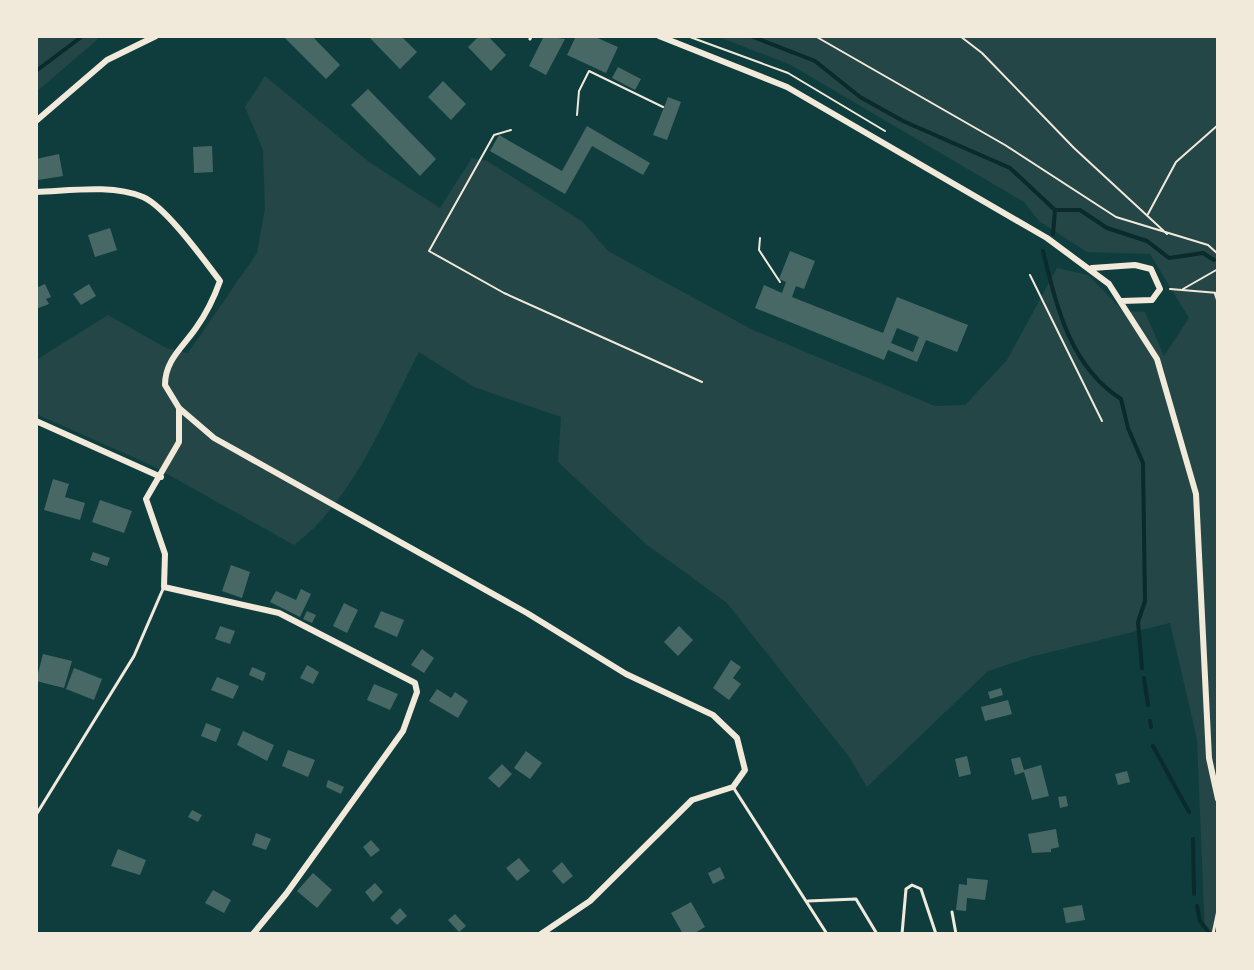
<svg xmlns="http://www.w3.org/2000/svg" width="1254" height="970" font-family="Overpass,sans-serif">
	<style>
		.green { fill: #244646 }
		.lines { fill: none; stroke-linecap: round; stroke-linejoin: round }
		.stream { stroke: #0a2a2b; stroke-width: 4 }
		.building { fill: #486865; fill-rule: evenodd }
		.path { stroke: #f1e9da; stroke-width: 2 }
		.service { stroke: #f1e9da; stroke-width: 3 }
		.minor { stroke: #f1e9da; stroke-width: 6 }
	</style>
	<rect width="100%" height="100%" fill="#0f3d3e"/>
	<path class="green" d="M36 36H96L97 40 36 92Z
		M716 36H1218V934H1205L1197 739 1170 623 1030 657 988 671 867 787 850 758 727 603 646 544 558 462 561 417 474 387 419 352C385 417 354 500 294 545L151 465 36 414V360L108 315 166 348 188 353 257 253 265 208 263 150 245 107 265 76 369 162 440 208 472 158 487 161 583 222 608 251 716 310 753 330 935 406 965 405 1007 360 1057 268 1088 275 1123 311 1145 312 1164 356 1189 318 1150 254 1087 252 1039 221 1024 202 789 64Z"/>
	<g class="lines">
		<path class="stream" d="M751 36 815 61 860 97 903 121 1010 168 1055 210 1053 234
			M36 71 80 38
			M1055 210H1080L1107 228 1147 241 1169 258 1203 253 1214 260
			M1043 251C1057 308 1070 366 1121 399L1128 428 1143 463 1145 601 1138 622 1142 668
			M1144 678 1148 705
			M1150 721 1151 727
			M1153 746 1189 812
			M1193 839 1194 894
			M1197 906 1200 921 1210 934"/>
	</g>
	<path class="building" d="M283 36H312L340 65 326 79Z
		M368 36H401L417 52 400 69Z
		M479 36H488L506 55 491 71 468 47Z
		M544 36 565 39 546 75 529 66Z
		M576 36H593L618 47 606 73 567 55Z
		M618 67 641 79 635 90 612 78Z
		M443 81 466 104 451 120 428 97Z
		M368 89 436 159 420 176 351 105Z
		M668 97 681 102 667 140 653 135Z
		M587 126 650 163 643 175 592 146 565 194 490 151 499 135 562 171Z
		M212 146 213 172 194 173 193 147Z
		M59 154 63 176 38 180 36 159Z
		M110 228 117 250 95 257 88 235Z
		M790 251 815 261 804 289 796 286 792 297 883 333 897 297 968 325 957 352 926 340 917 362 888 350 884 360 755 308 764 285 782 293 786 282 779 279ZM897 328 919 337 913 352 891 343Z
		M45 284 51 297 46 299 49 304 36 309V288Z
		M89 284 96 296 81 305 73 294Z
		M53 479 69 484 65 497 85 503 80 520 44 510Z
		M100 500 132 511 124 533 92 522Z
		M93 552 110 558 107 566 90 560Z
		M231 565 250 572 242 598 222 591Z
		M301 589 311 594 300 617 270 602 276 591 296 600Z
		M344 603 358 610 347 633 333 626Z
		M307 611 316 615 312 623 303 619Z
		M381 611 404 620 397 637 374 627Z
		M220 626 235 631 230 644 215 639Z
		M679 626 693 640 678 656 664 642Z
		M422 649 434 658 424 673 411 665Z
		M43 654 72 661 64 688 36 681Z
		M731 660 741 667 733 678 741 684 729 700 713 688Z
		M307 665 319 672 313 684 300 678Z
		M252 667 266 673 263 681 249 675Z
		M74 668 102 679 94 700 66 689Z
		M217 677 239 686 233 699 211 690Z
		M374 684 398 694 390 710 367 700Z
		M1001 688 1003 695 990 699 988 692Z
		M437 689 451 698 455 692 468 701 458 718 429 701Z
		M1008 700 1012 714 985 721 981 707Z
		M206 723 221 729 216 742 201 736Z
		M243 731 274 745 267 761 237 745Z
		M288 750 315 760 308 777 282 766Z
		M526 751 542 763 530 779 514 768Z
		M967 756 971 774 959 777 955 759Z
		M1020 757 1024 770 1041 765 1049 796 1032 800 1024 772 1015 775 1011 759Z
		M502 764 512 774 499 788 488 778Z
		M1127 771 1130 782 1118 785 1115 774Z
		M328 780 344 787 341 794 326 787Z
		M1066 796 1068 806 1060 808 1058 797Z
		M192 810 202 815 198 822 188 817Z
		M1056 829 1059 847 1051 849V852L1032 853 1028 834Z
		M256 833 271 839 266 850 252 845Z
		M371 840 380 850 371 857 363 847Z
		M118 849 146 860 140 875 111 866Z
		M519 858 530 871 517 881 506 868Z
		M562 862 573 876 563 884 552 871Z
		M720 867 725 878 713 884 708 873Z
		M313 873 332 890 317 908 297 891Z
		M967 878 988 880 985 900 967 898 966 911 956 910 959 884 967 885Z
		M375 883 383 892 373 902 365 892Z
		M213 890 231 900 224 913 205 903Z
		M691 902 705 927 693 934H683L671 913Z
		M1082 905 1085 920 1066 923 1063 908Z
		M400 908 407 916 397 925 390 918Z
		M455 914 466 926 459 932 448 920Z"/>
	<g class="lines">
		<path class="path" d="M815 36 1005 145 1116 217 1208 245 1218 254
			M960 36 982 53 1074 148 1167 234
			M690 37 788 73 885 131
			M577 115 579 91 589 71 663 107
			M511 130 494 135 429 251 504 293 702 382
			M1148 214 1176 162 1218 125
			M760 238 759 250 780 282
			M1030 275 1102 421
			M1170 289 1218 293
			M1183 289 1218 269
			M1215 294 1218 303"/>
		<path class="service" d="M530 39 531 36
			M733 787 827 934
			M36 815 134 656 163 589
			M808 901 856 899 877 934
			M952 912 956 934
			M902 934 906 889 912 885 921 889 936 934
			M1213 934 1218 910"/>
		<path class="minor" d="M659 36 787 87 1047 238 1109 284 1157 359 1196 494 1209 758 1218 799
			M36 121 107 60 156 36
			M36 192C69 191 111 184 143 197 166 207 204 260 220 281 214 298 206 314 196 328 183 347 165 360 165 385L179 408 214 438 527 613 626 674 713 715 737 738 745 770 733 787 692 800 590 901 541 934
			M1092 268 1135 265 1151 269 1160 289 1152 300 1122 301
			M179 408V442L146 499 165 554 164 587 279 613 415 683 417 692 403 731 286 894 253 934
			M36 421 161 477"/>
	</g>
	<rect width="1254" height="970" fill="none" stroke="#f1e9da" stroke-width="76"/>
</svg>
